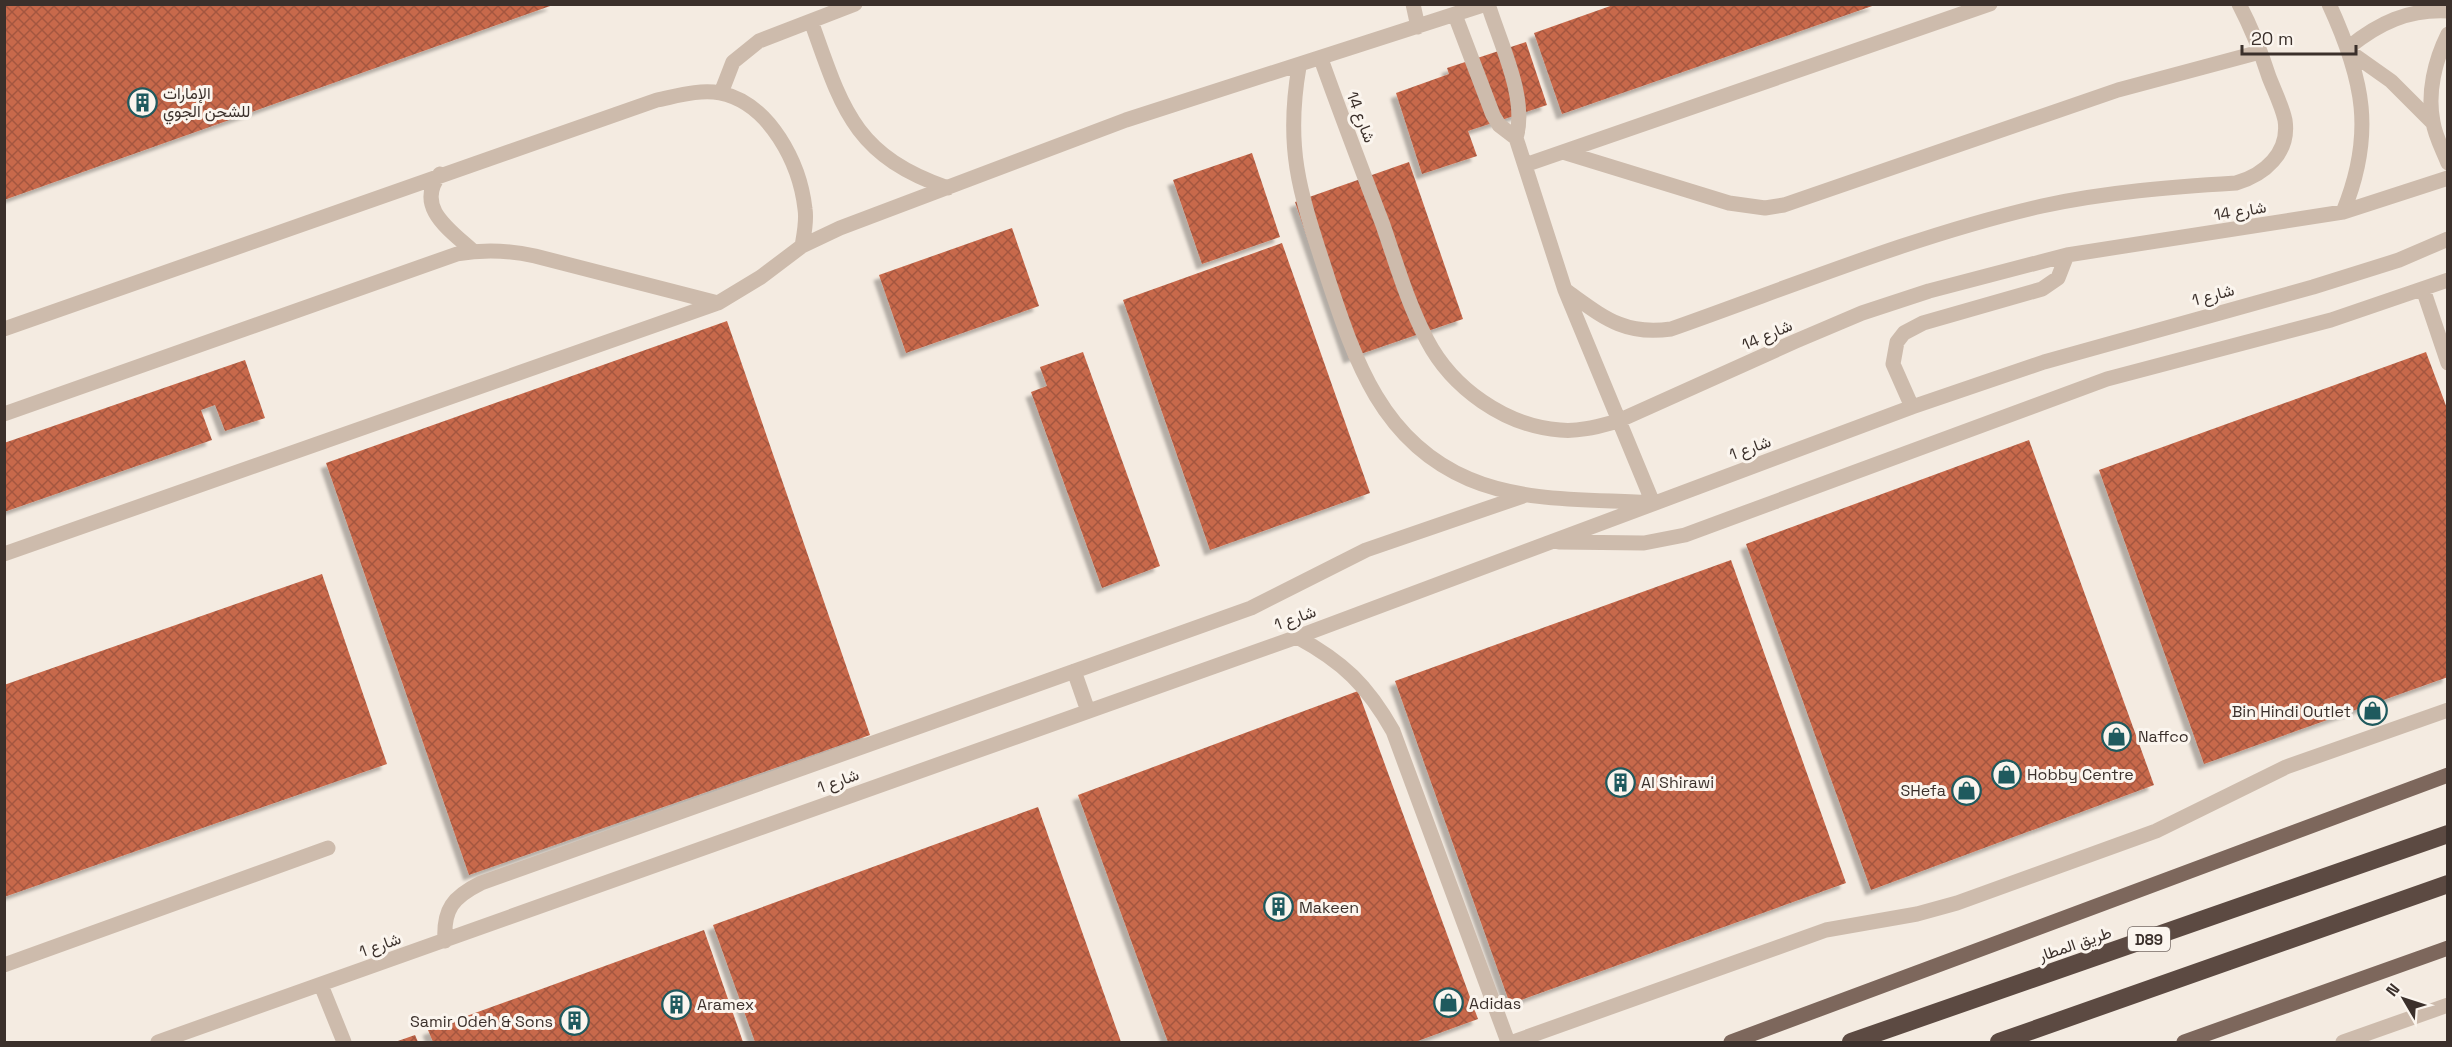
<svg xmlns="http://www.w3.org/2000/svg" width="2452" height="1047" font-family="'Space Grotesk',Vazirmatn,sans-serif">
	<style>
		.building { fill: url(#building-cross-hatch); filter: url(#shadow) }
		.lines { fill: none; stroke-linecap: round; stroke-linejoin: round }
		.minor { stroke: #cdbbac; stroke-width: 15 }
		.major { stroke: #7d675c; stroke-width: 15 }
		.highway { stroke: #5c4a42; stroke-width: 18 }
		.labels { text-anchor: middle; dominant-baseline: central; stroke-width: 6; stroke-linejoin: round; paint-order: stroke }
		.shield { fill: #fbf5ee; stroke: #756b66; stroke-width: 1.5 }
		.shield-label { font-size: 15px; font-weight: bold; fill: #3b302b }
		.poi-label { font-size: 16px; fill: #3b302b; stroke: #fbf5ee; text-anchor: start }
		.street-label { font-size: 16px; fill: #3b302b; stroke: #fbf5ee }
	</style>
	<defs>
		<pattern id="building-cross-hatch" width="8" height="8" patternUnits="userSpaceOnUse" patternTransform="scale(1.5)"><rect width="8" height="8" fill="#c8694b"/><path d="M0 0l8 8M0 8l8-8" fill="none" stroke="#a4573f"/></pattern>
		<filter id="shadow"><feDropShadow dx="-5.5" dy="5.5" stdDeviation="1.5" flood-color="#0004"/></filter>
	</defs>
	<rect width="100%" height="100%" fill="#f4ebe1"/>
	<path class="building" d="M4 4H552L553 5 4 200Z
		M1616 4H1875V5L1562 114 1534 33Z
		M1526 42 1547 105 1468 131 1477 156 1422 174 1396 93 1449 74 1447 68Z
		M1252 153 1280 237 1202 264 1173 180Z
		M1409 162 1463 319 1349 358 1295 202Z
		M1012 228 1039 306 906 353 879 275Z
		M1282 243 1370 493 1210 550 1123 300Z
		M727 321 870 735 469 875 326 463Z
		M1083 352 1160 566 1102 588 1031 392 1047 386 1040 367Z
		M2426 352 2448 411V677L2204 764 2099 470Z
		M245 360 265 418 225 431 215 405 201 410 212 440 4 512V443Z
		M2029 440 2154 785 1871 890 1746 544Z
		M1731 560 1846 883 1510 1004 1395 681Z
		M322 574 387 764 4 897V685Z
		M1358 691 1478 1019 1415 1042H1168L1078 795Z
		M1038 807 1121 1042H755L713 925Z
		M704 930 743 1042H433L428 1030Z
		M415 1035 418 1042H395Z"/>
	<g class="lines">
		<path class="minor" d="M1413 4 1418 27
			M2329 4C2364 80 2375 134 2343 212
			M1455 15 1493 115 1499 125 1516 138
			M811 21C842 108 853 155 948 188
			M2448 34C2435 60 2427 93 2433 122 2435 136 2443 150 2448 163
			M2349 47C2379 23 2408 9 2448 11
			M2350 52 2391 81 2432 122
			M1321 59C1341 115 1362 170 1383 225 1396 263 1408 304 1427 340 1452 388 1505 426 1560 430 1580 432 1599 426 1618 421L1796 341 1862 313 1929 291 2067 255 2343 212 2448 178
			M1299 67C1284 153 1302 198 1328 279 1355 361 1382 442 1469 479 1525 503 1593 499 1653 503L1565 290 1516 138C1528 99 1500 43 1488 4
			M721 93 733 62 759 41 855 4
			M1563 152 1729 203 1765 208 1784 205 2118 90 2260 52
			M1525 165 1990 4
			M440 174C414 207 450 230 473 251
			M2423 289 2448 363
			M1565 290C1602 316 1623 336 1671 329 1793 286 1916 235 2042 206 2106 192 2171 187 2236 183 2264 175 2290 153 2285 120 2282 106 2274 90 2269 77 2261 52 2251 27 2239 4
			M4 329 657 100C677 96 700 89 720 93 770 103 800 164 805 209 807 221 804 234 802 246
			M1912 407 1893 364 1897 342 1904 333 1923 323 2042 289 2058 278 2067 255
			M4 414 457 254C484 249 508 250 535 256L718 303
			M1559 542 1644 543 1685 535 2107 379 2331 320 2448 280
			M4 554 718 303 761 277 802 246 840 228 1126 120 1486 4
			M1297 637C1343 662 1367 685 1393 731L1508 1042
			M1074 671 1088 711
			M445 941C443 909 453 897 481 883L1251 608 1366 550 1526 495
			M4 965 328 848
			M321 985 344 1042
			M158 1042 1297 637 1912 407 2044 362 2313 287 2399 260 2448 239
			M1513 1042 1826 930 1917 914 1957 903 2156 831 2286 767 2448 710
			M2343 1042 2448 1005"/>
		<path class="major" d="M1731 1042 2448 775
			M2184 1042 2448 948"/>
		<path class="highway" d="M1851 1042 2448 834
			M1999 1042 2448 884"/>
	</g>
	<defs>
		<symbol id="building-ring" viewBox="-11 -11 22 22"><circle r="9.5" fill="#fbf5ee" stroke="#1f5a5e" stroke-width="1.5"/><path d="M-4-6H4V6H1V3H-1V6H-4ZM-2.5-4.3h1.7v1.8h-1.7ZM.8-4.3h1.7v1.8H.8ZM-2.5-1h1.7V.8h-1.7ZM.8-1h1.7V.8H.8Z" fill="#1f5a5e"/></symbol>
		<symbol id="shop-ring" viewBox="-11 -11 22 22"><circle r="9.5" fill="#fbf5ee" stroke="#1f5a5e" stroke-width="1.5"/><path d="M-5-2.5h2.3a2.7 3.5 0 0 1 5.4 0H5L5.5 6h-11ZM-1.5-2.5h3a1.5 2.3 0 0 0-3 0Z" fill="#1f5a5e"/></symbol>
	</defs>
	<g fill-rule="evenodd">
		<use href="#building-ring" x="126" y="86" width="33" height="33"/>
		<use href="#shop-ring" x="2356" y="694" width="33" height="33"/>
		<use href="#shop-ring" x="2100" y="720" width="33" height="33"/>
		<use href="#shop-ring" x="1990" y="758" width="33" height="33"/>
		<use href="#building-ring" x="1604" y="766" width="33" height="33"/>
		<use href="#shop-ring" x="1950" y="774" width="33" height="33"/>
		<use href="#building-ring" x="1262" y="890" width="33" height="33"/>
		<use href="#shop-ring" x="1432" y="986" width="33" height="33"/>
		<use href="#building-ring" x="660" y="988" width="33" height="33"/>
		<use href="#building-ring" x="558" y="1004" width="33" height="33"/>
	</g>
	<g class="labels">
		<rect class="shield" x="2128" y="927" width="42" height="24" rx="4.5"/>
		<g class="shield-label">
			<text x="2149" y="939">D89</text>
		</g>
		<g class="poi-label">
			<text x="163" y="93">الإمارات<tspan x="163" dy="18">للشحن الجوي</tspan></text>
			<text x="2351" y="711" text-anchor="end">Bin Hindi Outlet</text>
			<text x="2138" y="736">Naffco</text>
			<text x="2027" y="774">Hobby Centre</text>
			<text x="1641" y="782">Al Shirawi</text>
			<text x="1946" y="790" text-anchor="end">SHefa</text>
			<text x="1299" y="907">Makeen</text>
			<text x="1469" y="1003">Adidas</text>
			<text x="697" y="1004">Aramex</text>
			<text x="553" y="1021" text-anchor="end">Samir Odeh &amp; Sons</text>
		</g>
		<g class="street-label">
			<text transform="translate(1361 117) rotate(69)">شارع 14</text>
			<text transform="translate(2240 211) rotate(-9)">شارع 14</text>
			<text transform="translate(2213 295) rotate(-15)">شارع 1</text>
			<text transform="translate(1767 335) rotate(-24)">شارع 14</text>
			<text transform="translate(1750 448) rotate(-20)">شارع 1</text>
			<text transform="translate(1295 618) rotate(-20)">شارع 1</text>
			<text transform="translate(838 781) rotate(-20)">شارع 1</text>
			<text transform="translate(2075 944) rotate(-19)">طريق المطار</text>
			<text transform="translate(380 945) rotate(-20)">شارع 1</text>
		</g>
	</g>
	<rect width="2452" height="1047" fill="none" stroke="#3b302b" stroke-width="12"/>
	<g transform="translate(2404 999) rotate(309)" stroke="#fbf5ee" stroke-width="4.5" paint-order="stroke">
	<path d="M0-4.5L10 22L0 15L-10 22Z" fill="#3b302b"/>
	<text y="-9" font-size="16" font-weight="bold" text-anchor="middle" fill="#3b302b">N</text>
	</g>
	<path d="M2242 45v9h114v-9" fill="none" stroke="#3b302b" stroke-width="3"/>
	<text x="2251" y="45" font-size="18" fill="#3b302b" stroke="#fbf5ee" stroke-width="4.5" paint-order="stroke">20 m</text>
</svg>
